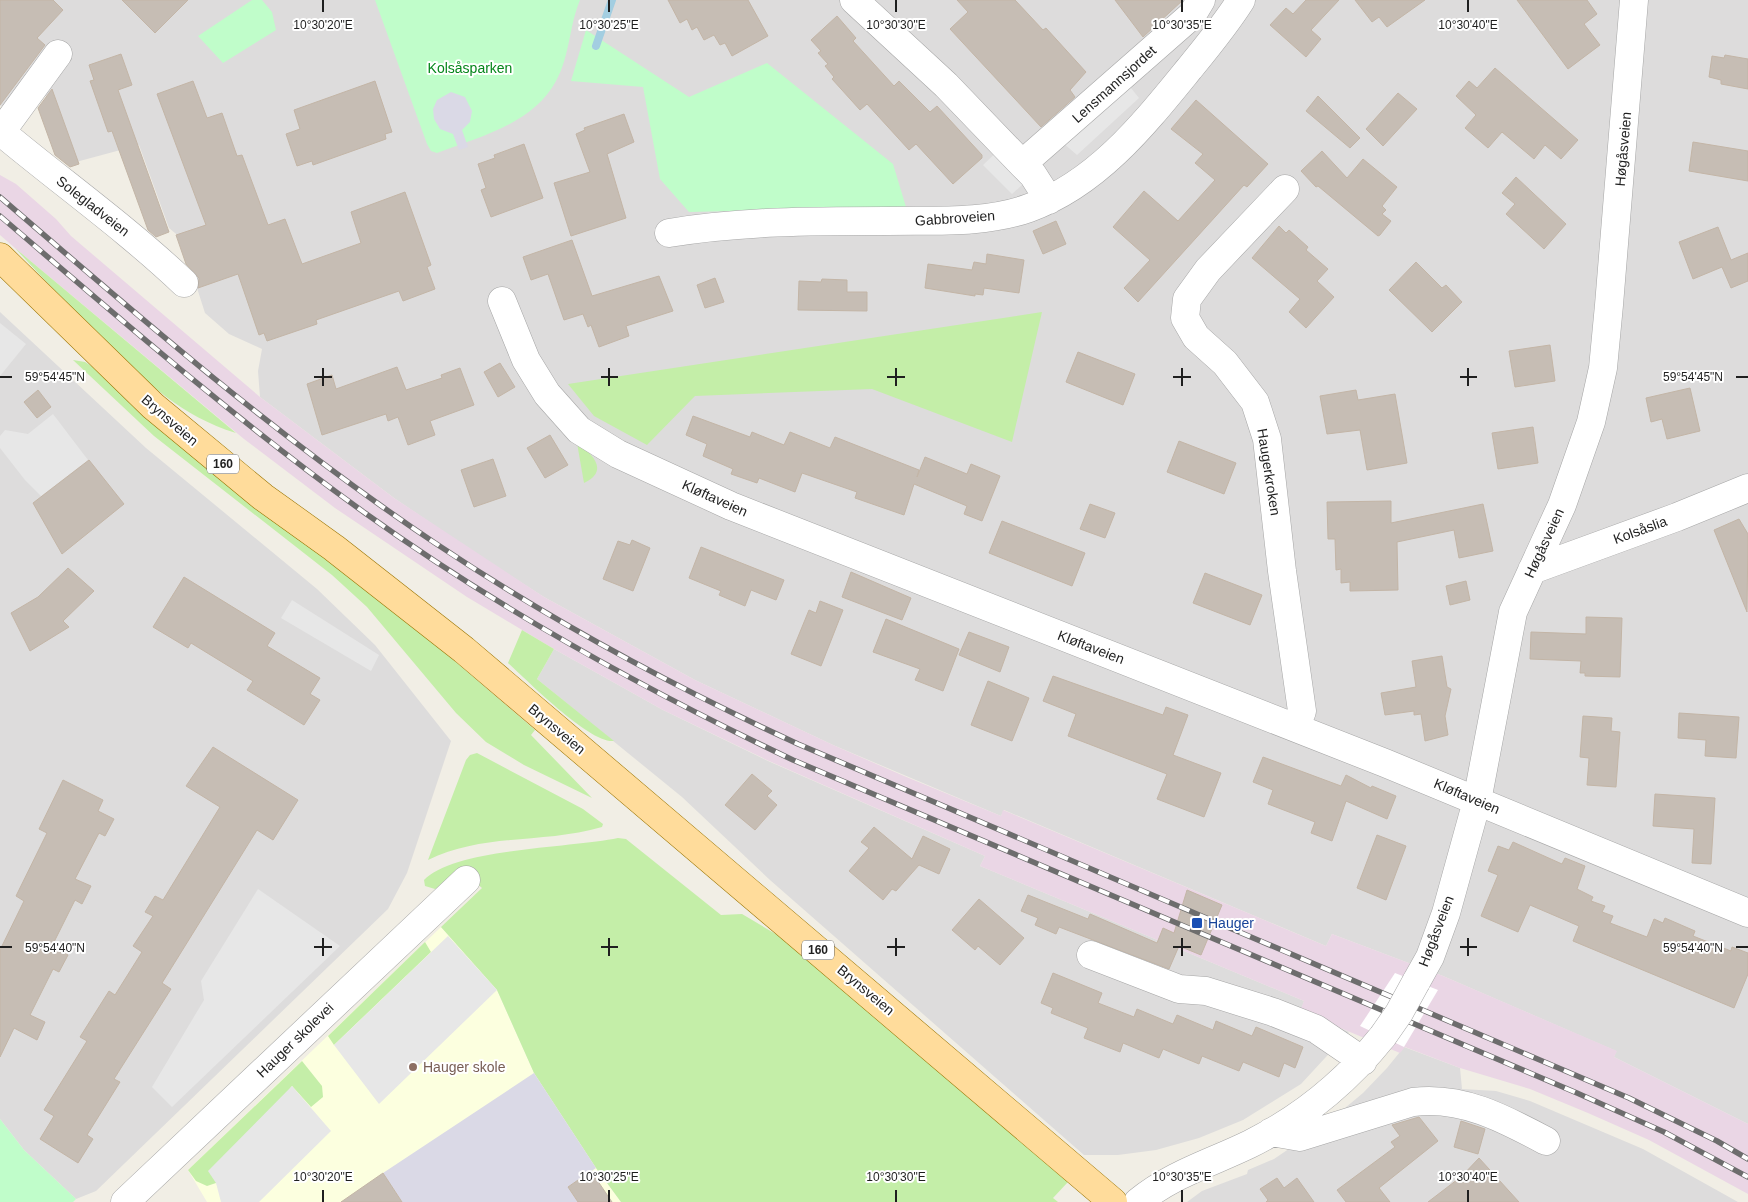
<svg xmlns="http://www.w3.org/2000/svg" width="1748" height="1202" font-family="Arial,sans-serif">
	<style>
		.residential { fill: #dddcdc }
		.industrial { fill: #ead6e5 }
		.education { fill: #fcffdf }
		.grass { fill: #c4eea8 }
		.park { fill: #c0fdca }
		.parking { fill: #e7e7e7 }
		.plaza { fill: #dad9e6 }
		.pier { fill: #fff }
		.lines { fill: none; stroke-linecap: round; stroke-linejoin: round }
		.stream { stroke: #a3cee1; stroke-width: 8 }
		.building { fill: #c6bdb4; stroke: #c3b5a6 }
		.minor-casing { stroke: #a6a6a6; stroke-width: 29 }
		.major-casing { stroke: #9a7400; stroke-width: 29 }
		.minor { stroke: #fff; stroke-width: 28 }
		.major { stroke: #ffdc9b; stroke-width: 28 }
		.rail-casing { stroke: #6d6d6d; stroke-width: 5.5 }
		.rail { stroke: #fff; stroke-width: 4; stroke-dasharray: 11; stroke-linecap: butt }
		.minor-bridge-casing { stroke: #a6a6a6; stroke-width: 29; stroke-linecap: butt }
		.minor-bridge { stroke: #fff; stroke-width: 28 }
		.ticks { fill: none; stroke: #1f1f1f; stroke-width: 2 }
		.transit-dot { fill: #1a4fb4; stroke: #fff; stroke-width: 2 }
		.education-dot { fill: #8d6e63; stroke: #fff; stroke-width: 2 }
		.labels { text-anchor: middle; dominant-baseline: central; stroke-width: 4; stroke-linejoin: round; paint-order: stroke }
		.shield { fill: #fff; stroke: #626262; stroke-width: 1 }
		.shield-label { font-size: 12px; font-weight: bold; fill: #1f1f1f }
		.park-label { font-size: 14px; fill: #05861a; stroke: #fff }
		.street-label { font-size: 14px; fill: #1f1f1f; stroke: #fff }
		.transit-label { font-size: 14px; fill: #164399; stroke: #fff; text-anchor: start }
		.education-label { font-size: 14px; fill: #785e54; stroke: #fff; text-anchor: start }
		.ticks-label { font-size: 12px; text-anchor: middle; fill: #1f1f1f; stroke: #fff; stroke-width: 4; stroke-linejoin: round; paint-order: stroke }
	</style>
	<rect width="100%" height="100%" fill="#f1eee5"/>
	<path class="residential" d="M0 0H1748V1124L1614 1057 1616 1051 1443 976 1332 934 1326 946 1004 810 1001 816 833 745 695 680 544 597 478 555 394 498 260 397 258 371 262 349 229 334 205 313 181 238 169 228 139 145 76 162 54 94 0 106Z
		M0 312 146 448 317 589 375 645 451 741 407 873 388 909 96 1191 76 1199 24 1150 0 1119Z
		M554 649 663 710 768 761 985 856 980 866 1304 1001 1301 1011 1349 1032 1301 1084 1243 1120 1199 1138 1156 1150 1118 1155H1084L770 880 682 797 537 679Z
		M1404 1047 1460 1068 1462 1089 1496 1091 1530 1101 1643 1149 1738 1202H1187L1202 1191 1247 1174 1248 1170 1274 1159 1327 1123 1363 1093 1387 1068Z"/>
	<path class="industrial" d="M0 175 16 184 56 219 71 236 260 397 394 498 544 597 695 680 833 745 904 776 1001 816 1003 810 1326 946 1332 934 1443 976 1617 1051 1614 1057 1748 1124V1194L1649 1140 1588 1113 1530 1089 1460 1068 1405 1047 1400 1053 1300 1011 1304 1001 980 866 985 856 769 761 663 710 554 649 467 597 335 508 244 439 15 248 0 235Z"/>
	<path class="education" d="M441 927 497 990 534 1073 596 1168 621 1202H207L188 1170Z"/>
	<path class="grass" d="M15 248 236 433C181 416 148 383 108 345 76 313 45 281 15 248Z
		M1042 312 1012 442 872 389 695 396 647 445 594 416 568 384Z
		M73 360 85 362 93 367 147 417 421 632 535 730 531 735 592 798 524 765 486 742 456 713 367 607 332 575 154 436Z
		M577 443C592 453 610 471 584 483Z
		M522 630 554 649 537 679 614 741C590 744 528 681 508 663Z
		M477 753 583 809 603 824 602 827C544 844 483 833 428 860L466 760 470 755Z
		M618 838 626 839 721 915 742 914 779 936 799 952 1068 1182 1053 1198 1058 1202H621L596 1168 534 1073 497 990 441 927 482 888 460 869 442 886 435 889 425 886 424 880C454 848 572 848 618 838Z
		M425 942 431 952 334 1045 328 1036Z
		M302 1061 322 1086 323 1097 311 1107 292 1086 216 1183 207 1186 196 1181 188 1170Z"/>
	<path class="park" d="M252 0H262L272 12 276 30 223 63 198 36Z
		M375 0H580C569 26 570 56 556 81 533 124 479 137 437 153L431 151 427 144Z
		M586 30 689 97 767 63 893 164 906 207 689 212 660 179 643 87 571 81Z
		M0 1119 24 1150 76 1199 73 1202H0Z"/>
	<path class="parking" d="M1122 77 1139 98 1077 155 1055 136Z
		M1004 145 1033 175 1012 194 983 165Z
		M0 323 26 344 0 376Z
		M53 414 88 460 41 496 25 480 0 448V436L5 430 28 434Z
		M292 600 379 655 371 671 281 618Z
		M258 889 340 946 172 1107 152 1087 204 1000 201 981Z
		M448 936 497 990 379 1104 334 1045Z
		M292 1086 331 1131 259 1202H221L216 1183 208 1171Z"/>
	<path class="plaza" d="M451 92 465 97 472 111 470 122 462 130 468 147 459 150 453 134 440 129 434 119 433 109 437 100Z
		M534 1073 596 1168 568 1187 578 1202H402L383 1173Z"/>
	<path class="pier" d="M1395 973 1438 990 1404 1047 1360 1026Z"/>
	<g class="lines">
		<path class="stream" d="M596 46 612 0"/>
	</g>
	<path class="building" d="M0 0H53L63 10 37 38 45 45 0 105Z
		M122 0H188L155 33Z
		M668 0H748L768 36 732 56 725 43 720 45 714 35 704 40 697 27 692 30 687 19 680 23Z
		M957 0H1015L1043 30 1046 28 1086 72 1070 90 1075 97 1041 127 950 29 968 12Z
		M1115 0H1183L1143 37Z
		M1306 0H1339L1311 30 1321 39 1306 57 1270 25 1286 8 1293 14Z
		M1355 0H1425L1387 27 1379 17 1372 22Z
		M1517 0H1587L1597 14 1584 24 1600 45 1568 69Z
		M837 16 856 38 853 41 894 86 899 81 930 112 937 106 982 155V158L953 184 916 144 909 150 867 104 860 110 832 79 834 77 825 66 828 64 818 53 821 51 811 40Z
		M121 54 132 85 118 90 169 232 156 237 148 230 112 131 108 132 90 81 94 80 89 65Z
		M1725 55 1748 59V89L1721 84V80L1709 77 1712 56 1724 58Z
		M1495 68 1578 140 1561 159 1545 145 1534 159 1502 132 1488 148 1465 128 1476 115 1456 96 1469 81 1477 88Z
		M193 81 207 118 222 113 237 156 242 155 268 225 285 219 302 264 361 243 351 212 405 192 431 265 427 267 435 289 403 301 399 291 316 320 317 324 267 341 264 333 259 335 238 274 198 288 199 278 186 264 176 235 206 225 157 94Z
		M375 81 392 132 385 134 386 139 313 165 312 161 297 166 286 134 300 129 294 110Z
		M52 89 79 164 70 167 55 155 38 108Z
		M1398 93 1417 109 1383 146 1366 129Z
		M1318 96 1360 138 1350 148 1306 111Z
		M1196 100 1268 164 1247 187 1244 185 1138 302 1124 288 1150 260 1113 227 1144 191 1178 221 1215 180 1195 163 1203 154 1171 129Z
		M624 114 634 142 607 154 626 218 571 236 554 183 590 172 576 134 585 130 584 128Z
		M1693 142 1748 151V181L1689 171Z
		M524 144 543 198 491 217 481 190 486 188 478 164 495 158 494 155Z
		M1322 151 1347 178 1363 159 1397 187 1382 206 1386 210 1382 214 1391 221 1380 235 1378 236 1318 186 1316 187 1301 171Z
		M1516 177 1566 224 1544 249 1506 214 1515 204 1502 193Z
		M1056 221 1066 244 1043 254 1033 231Z
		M1279 226 1286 233 1289 230 1308 247 1306 250 1328 269 1317 281 1334 297 1306 328 1289 312 1300 299 1252 258Z
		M1718 227 1731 260 1748 253V281L1731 288 1722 267 1693 279 1679 242Z
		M572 240 592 296 659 276 673 311 626 326 629 336 599 347 591 325 588 327 583 314 564 320 548 274 531 280 523 257Z
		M987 254 1024 260 1019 293 984 288 983 295 975 294V296L925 288 928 264 972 270 974 262 986 264Z
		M1416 262 1442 288 1446 285 1462 302 1432 332 1389 290Z
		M715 278 724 302 705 308 697 285Z
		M822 279 847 280V292H867V311L798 310 799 281 821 282Z
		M1550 345 1555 381 1515 387 1509 351Z
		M1078 352 1135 374 1123 405 1066 382Z
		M500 363 515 387 498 397 484 372Z
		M397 367 406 390 442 378 441 375 460 368 474 405 430 421 435 435 408 445 398 417 388 421 386 414 322 435 307 384 332 375 336 389Z
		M1690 388 1700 431 1667 439 1662 419 1651 422 1646 398Z
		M38 390 51 407 37 418 24 402Z
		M1356 390 1358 400 1395 394 1407 463 1367 470 1360 430 1327 434 1320 396Z
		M693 416 750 437 752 432 784 445 790 432 830 448 835 437 919 470 917 477 925 457 967 474 971 464 1000 476 982 521 964 514 967 506 914 484 904 515 855 498 857 492 802 473 795 492 759 478 757 483 731 474 733 469 703 456 707 444 686 435Z
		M1533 427 1538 463 1498 469 1492 433Z
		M550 435 568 465 545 478 527 448Z
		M1179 441 1236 463 1224 494 1167 472Z
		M493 459 506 496 474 507 461 470Z
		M89 460 124 504 62 554 33 503Z
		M1391 501V523L1483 504 1493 551 1459 558 1454 530 1397 542 1398 590 1350 591V582L1341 583V569L1336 570 1335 539H1328L1327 502Z
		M1090 504 1115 513 1105 538 1080 529Z
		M1739 519 1748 534 1747 612 1714 530Z
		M1002 521 1085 553 1072 586 989 553Z
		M632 540 650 548 633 591 603 579 618 541 630 545Z
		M701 547 784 580 776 600 751 590 745 606 719 595 721 591 689 578Z
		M68 568 94 591 63 621 69 627 30 651 11 613 38 597Z
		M851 572 911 598 902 620 842 597Z
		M1205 573 1262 595 1250 625 1193 603Z
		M184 577 275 633 267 646 320 678 310 694 320 700 304 725 247 690 253 681 191 643 188 648 153 627Z
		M1466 581 1470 600 1450 605 1446 586Z
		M820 601 843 610 821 666 791 654 809 610 816 613Z
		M1586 617 1622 618 1620 677 1585 676V673H1580L1581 661 1530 659 1531 632 1586 634Z
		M886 619 959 649 943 691 915 680 920 669 873 652Z
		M969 632 1009 647 1000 672 959 655Z
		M1442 656 1447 687 1451 689 1445 716 1448 735 1425 741 1421 714 1414 715V711L1385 715 1381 693 1416 687 1412 661Z
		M1053 676 1163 715 1166 707 1188 715 1173 755 1221 773 1204 817 1157 799 1167 774 1068 736 1076 714 1043 701Z
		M988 681 1029 698 1012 741 971 725Z
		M1679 713 1739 717 1736 758 1705 756 1706 740 1678 738Z
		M1583 716 1612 718 1611 731 1620 732 1616 787 1587 785 1589 758 1580 757Z
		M213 747 298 800 273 840 257 830 162 983 171 989 114 1079 120 1082 87 1135 93 1139 78 1163 40 1139 54 1116 44 1110 87 1041 80 1037 109 991 115 995 142 952 133 946 153 916 145 912 155 896 163 900 220 807 186 786Z
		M1263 757 1341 786 1346 775 1371 788 1372 786 1396 796 1387 819 1346 801 1332 841 1311 833 1315 822 1268 804 1273 790 1253 782Z
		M752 774 772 791 767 796 777 805 755 830 725 805Z
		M63 780 103 800 98 811 114 819 105 836 99 833 75 879 91 886 82 904 75 900 52 946 68 955 59 972 53 969 30 1015 45 1022 37 1040 14 1028 0 1057V950L24 901 16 896 47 833 39 829Z
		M1655 794 1715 798 1711 864 1692 863 1694 829 1653 826Z
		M874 827 912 859 923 836 950 849 939 874 919 865 896 891 892 889 883 900 849 871 869 848 861 842Z
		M1377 835 1406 846 1386 900 1357 888Z
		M1513 842 1562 864 1565 858 1585 866 1577 889 1593 897 1591 901 1605 906 1602 912 1613 916 1610 923 1647 937 1654 919 1663 923 1665 918 1695 931 1693 936 1731 951 1732 947 1748 953V974L1734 1008 1573 941 1579 926 1530 905 1518 932 1481 916 1498 875 1488 871 1498 846 1509 850Z
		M1187 890 1222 905 1201 955 1179 946 1169 969 1059 927 1056 934 1035 925 1038 918 1021 911 1028 895 1088 919 1090 914 1157 943 1163 928 1174 933Z
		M979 899 1024 938 1000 965 978 946 975 950 952 930Z
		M1053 973 1102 993 1098 1003 1134 1017 1137 1009 1173 1024 1177 1015 1213 1030 1216 1021 1252 1036 1256 1027 1303 1047 1295 1068 1284 1063 1279 1077 1243 1062 1239 1071 1202 1056 1199 1064 1163 1049 1159 1058 1123 1043 1120 1052 1084 1038 1088 1028 1051 1013 1053 1008 1041 1003Z
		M1419 1117 1438 1141 1379 1188 1390 1202H1346L1337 1190 1395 1147 1391 1142 1400 1136 1392 1125Z
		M1461 1121 1485 1129 1478 1154 1454 1147Z
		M1479 1158 1519 1202H1428L1462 1176Z
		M591 1171 612 1202H578L568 1187Z
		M383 1173 402 1202H341Z
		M1277 1178 1284 1188 1297 1178 1314 1202H1266L1268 1200 1260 1189Z"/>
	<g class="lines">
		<defs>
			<path id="minor" d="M854 0 946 85 1022 164 1192 15 1201 0
				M0 131C61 182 126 228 184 283
				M1 132 58 54
				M1022 164 1033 175 1049 200
				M1285 189 1208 270 1187 299 1185 318 1196 337 1225 363 1255 402 1267 439 1282 571 1302 711 1296 727
				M669 233C741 221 813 221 887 221 933 220 985 224 1029 208 1097 184 1145 123 1189 69 1207 47 1226 24 1241 0
				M502 301 526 360 547 394 579 430 618 454 731 506 1385 763 1748 913
				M1532 570 1677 517 1748 488
				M1091 955 1179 989 1206 991 1273 1012 1316 1029 1363 1061
				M1416 982 1430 957 1446 913 1477 801 1513 612 1562 505 1591 422 1603 368 1609 305 1634 0
				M1271 1132 1300 1137 1413 1102C1462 1096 1503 1118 1546 1141
				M125 1202 466 880
				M1138 1202C1172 1174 1211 1163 1250 1144 1302 1118 1347 1081 1383 1036"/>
			<path id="major" d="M0 257 153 406 263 497 334 548 464 650 1113 1202"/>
		</defs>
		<use href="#minor" class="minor-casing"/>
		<use href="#major" class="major-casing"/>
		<use href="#minor" class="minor"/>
		<use href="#major" class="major"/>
		<defs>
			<path id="rail" d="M0 197C140 318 281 440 435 543 550 620 672 686 798 744L1629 1098 1717 1141 1748 1159
				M0 216C119 318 237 421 365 513 499 609 643 689 793 760L1577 1093 1664 1132 1748 1177"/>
		</defs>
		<use href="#rail" class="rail-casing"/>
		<use href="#rail" class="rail"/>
		<defs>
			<path id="minor-bridge" d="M1383 1036 1399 1013 1416 982"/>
		</defs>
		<use href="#minor-bridge" class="minor-bridge-casing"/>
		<use href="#minor-bridge" class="minor-bridge"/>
	</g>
	<path class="ticks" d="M323 0V12M609 0V12M896 0V12M1182 0V12M1468 0V12M323 368V386M609 368V386M896 368V386M1182 368V386M1468 368V386M0 377H12M314 377H332M601 377H618M887 377H905M1173 377H1191M1460 377H1477M1736 377H1748M323 938V956M609 938V956M896 938V956M1182 938V956M1468 938V956M0 947H12M314 947H332M601 947H618M887 947H905M1173 947H1191M1460 947H1477M1736 947H1748M323 1190V1202M609 1190V1202M896 1190V1202M1182 1190V1202M1468 1190V1202"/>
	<rect class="transit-dot" x="1191" y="917" width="12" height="12" rx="2.5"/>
	<circle class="education-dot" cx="413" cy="1067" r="5"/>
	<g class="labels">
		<g class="shield">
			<rect x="207" y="454.5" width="32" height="19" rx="4"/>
			<rect x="802" y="940.5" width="32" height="19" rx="4"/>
		</g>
		<g class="shield-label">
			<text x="223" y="464">160</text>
			<text x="818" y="950">160</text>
		</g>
		<g class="park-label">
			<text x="470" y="68">Kolsåsparken</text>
		</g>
		<g class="street-label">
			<text transform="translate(1114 84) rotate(-42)">Lensmannsjordet</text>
			<text transform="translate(1623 149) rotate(-85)">Høgåsveien</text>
			<text transform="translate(93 206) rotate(38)">Solegladveien</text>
			<text transform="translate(955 218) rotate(-4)">Gabbroveien</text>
			<text transform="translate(170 420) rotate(41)">Brynsveien</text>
			<text transform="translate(1269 472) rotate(81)">Haugerkroken</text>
			<text transform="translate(715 498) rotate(24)">Kløftaveien</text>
			<text transform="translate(1640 530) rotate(-20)">Kolsåslia</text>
			<text transform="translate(1544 543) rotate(-65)">Høgåsveien</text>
			<text transform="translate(1091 647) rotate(21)">Kløftaveien</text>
			<text transform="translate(557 729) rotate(40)">Brynsveien</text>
			<text transform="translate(1467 796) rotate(23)">Kløftaveien</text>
			<text transform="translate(1436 931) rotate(-69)">Høgåsveien</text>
			<text transform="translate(866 990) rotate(40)">Brynsveien</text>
			<text transform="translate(295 1040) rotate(-44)">Hauger skolevei</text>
		</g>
		<g class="transit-label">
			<text x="1208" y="923">Hauger</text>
		</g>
		<g class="education-label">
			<text x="423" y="1067">Hauger skole</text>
		</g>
	</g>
	<g class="ticks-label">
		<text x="323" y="29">10°30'20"E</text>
		<text x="609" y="29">10°30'25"E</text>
		<text x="896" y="29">10°30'30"E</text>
		<text x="1182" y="29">10°30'35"E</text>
		<text x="1468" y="29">10°30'40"E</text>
		<text x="55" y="381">59°54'45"N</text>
		<text x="1693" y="381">59°54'45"N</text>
		<text x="55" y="952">59°54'40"N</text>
		<text x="1693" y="952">59°54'40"N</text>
		<text x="323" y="1181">10°30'20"E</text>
		<text x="609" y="1181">10°30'25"E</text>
		<text x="896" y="1181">10°30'30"E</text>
		<text x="1182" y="1181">10°30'35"E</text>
		<text x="1468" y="1181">10°30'40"E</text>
	</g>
</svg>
